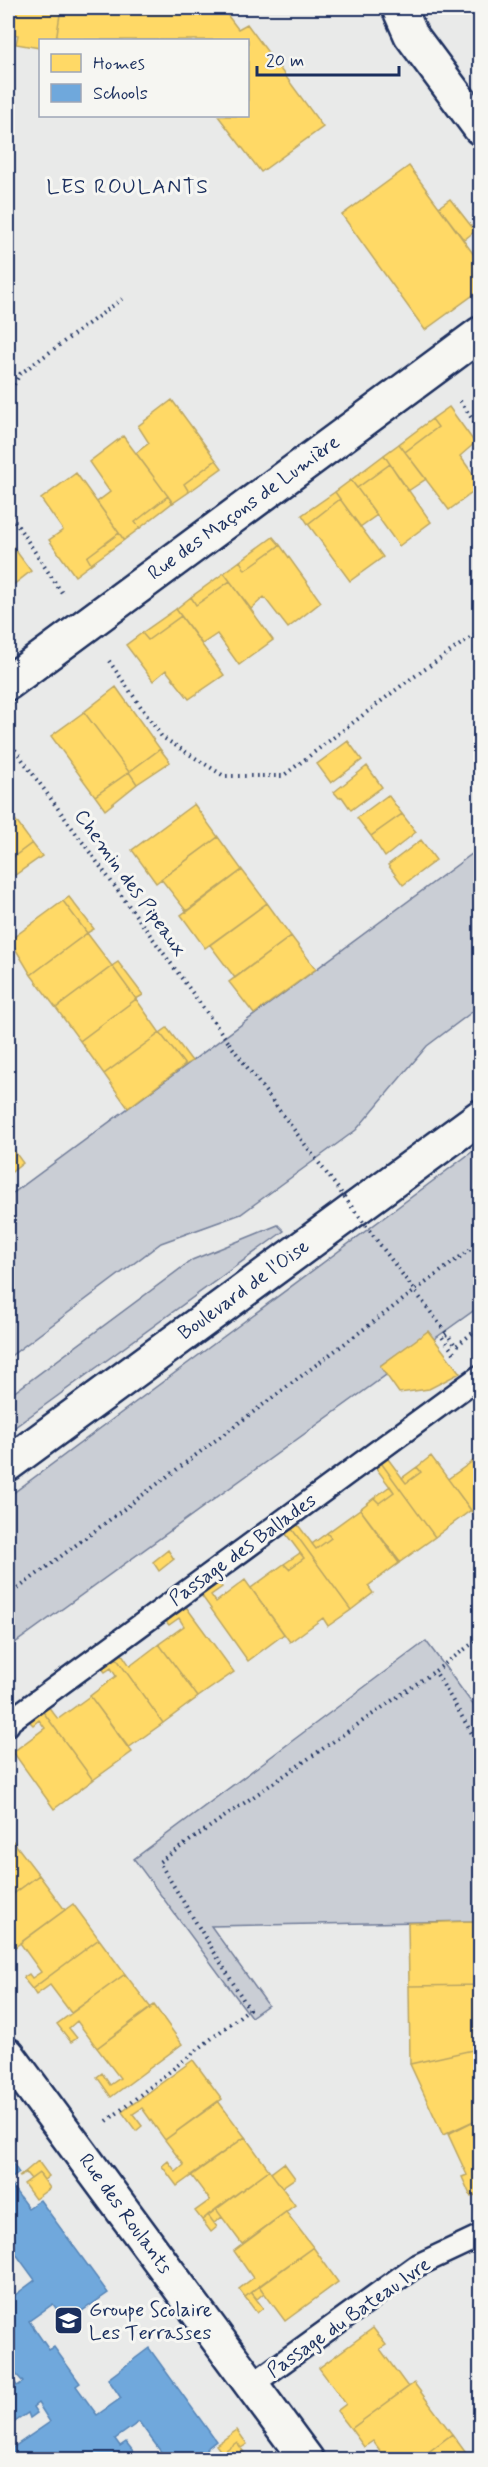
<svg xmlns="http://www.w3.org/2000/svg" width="488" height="2467" font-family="Mynerve,sans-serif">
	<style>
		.green { fill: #caced5; stroke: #727e9a; stroke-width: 1.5 }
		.homes { fill: #ffd966; stroke: #bba664; stroke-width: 1.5 }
		.schools { fill: #6fa8dc; stroke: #5684b6; stroke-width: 1.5 }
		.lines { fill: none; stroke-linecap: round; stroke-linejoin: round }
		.service-casing { stroke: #1b2f5e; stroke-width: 26 }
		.minor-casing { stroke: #1b2f5e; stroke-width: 38 }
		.secondary-casing { stroke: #1b2f5e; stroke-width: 38 }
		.path { stroke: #1b2f5e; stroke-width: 4; stroke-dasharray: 1.5 4.5; stroke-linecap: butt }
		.service { stroke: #f6f6f2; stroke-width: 21 }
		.minor { stroke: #f6f6f2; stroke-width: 33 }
		.secondary { stroke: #f6f6f2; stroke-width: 33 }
		.path-bridge { stroke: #1b2f5e; stroke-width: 4; stroke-dasharray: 1.5 4.5; stroke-linecap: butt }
		.labels { text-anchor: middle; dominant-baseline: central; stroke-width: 6; stroke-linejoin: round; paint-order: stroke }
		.street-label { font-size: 20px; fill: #1b2f5e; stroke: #f6f6f2 }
		.poi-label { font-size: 20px; fill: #1b2f5e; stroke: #f6f6f2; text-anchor: start }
		.neighbourhood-label { font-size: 21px; letter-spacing: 1.5px; fill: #1b2f5e; stroke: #f6f6f2 }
	</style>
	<rect width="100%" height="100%" fill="#e9eae9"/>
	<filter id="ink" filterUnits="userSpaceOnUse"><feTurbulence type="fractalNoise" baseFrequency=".0167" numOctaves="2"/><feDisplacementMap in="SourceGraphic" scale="12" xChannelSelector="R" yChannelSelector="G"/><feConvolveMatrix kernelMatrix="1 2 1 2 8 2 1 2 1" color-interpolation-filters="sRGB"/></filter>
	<g filter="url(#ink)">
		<path class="green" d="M480 848V1006L427 1046 356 1130 241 1214 161 1243 8 1358V1197Z
			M480 1146V1306L434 1339 428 1332 380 1366 386 1375 8 1648V1497Z
			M278 1225 284 1231 8 1432V1397L192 1260Z
			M426 1641 480 1714V1900L475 1921 211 1926 268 2005 251 2017 134 1859Z"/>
		<path class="homes" d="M8 8H61L56 40H40V48L16 44 18 35 8 33Z
			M61 8H222L238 29 247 24 323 127 261 172 218 116H248V40H56Z
			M409 166 480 263V290L425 330 342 215Z
			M450 199 475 231 464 240 439 207Z
			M172 400 216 460 184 484 189 492 173 503 136 453 149 443 138 426Z
			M449 407 475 443 460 456 480 484V487L449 510 405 452 438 427 432 419Z
			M432 419 438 427 405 452 399 444Z
			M123 436 168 496 135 522 140 528 124 540 97 502 110 492 89 462Z
			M399 444 426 479 408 491 384 455Z
			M384 455 390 464 357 488 351 480Z
			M216 460 222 468 189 492 184 484Z
			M390 464 431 522 399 546 357 488Z
			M76 473 119 533 87 557 91 564 75 576 49 540 63 530 41 499Z
			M351 480 377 515 360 527 335 492Z
			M335 492 340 499 308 524 302 515Z
			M168 496 172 503 140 528 135 522Z
			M340 499 383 557 350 581 308 524Z
			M119 533 124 540 91 564 87 557Z
			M273 537 280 545 245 570 240 561Z
			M8 540 31 571 8 589Z
			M280 545 321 602 288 628 264 597 251 609 224 573 240 561 245 570Z
			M224 573 230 581 196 605 191 597Z
			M230 581 273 640 239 665 217 634 202 644 176 609 191 597 196 605Z
			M176 609 181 616 148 640 142 633Z
			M181 616 224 675 189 699 166 670 153 681 126 645 142 633 148 640Z
			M480 643V655L475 648Z
			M116 687 160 749 129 772 84 712Z
			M84 712 129 772 95 796 51 736Z
			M348 741 362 760 331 783 317 764Z
			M160 749 170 762 137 784 129 772Z
			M367 766 382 787 351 810 342 797 339 798 334 792Z
			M129 772 137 784 105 810 95 796Z
			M388 795 402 814 371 836 357 818Z
			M194 804 218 837 156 883 132 850Z
			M8 810 32 843 8 861Z
			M402 814 416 832 385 857 371 836Z
			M218 837 242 870 187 912 161 879Z
			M421 840 436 860 403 885 388 865Z
			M32 843 42 856 8 880V861Z
			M242 870 267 903 205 948 181 915Z
			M69 897 94 929 87 933 63 901Z
			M63 901 87 933 31 975 10 940Z
			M267 903 291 936 235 978 210 945Z
			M87 933 112 966 56 1008 31 975Z
			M291 936 316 969 254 1014 229 982Z
			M118 962 143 995 136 999 112 966Z
			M112 966 136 999 80 1041 56 1008Z
			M136 999 160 1033 104 1074 80 1041Z
			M167 1028 192 1061 185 1065 160 1033Z
			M160 1033 185 1065 128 1108 104 1074Z
			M9 1144 23 1163 8 1175V1145Z
			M428 1331 460 1373 429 1389 399 1393 380 1366Z
			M385 1455 406 1483 421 1472 417 1467 431 1456 471 1510 435 1537 379 1460Z
			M480 1456V1523L448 1479Z
			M379 1460 435 1537 400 1562 360 1509 374 1498 379 1503 394 1492 373 1464Z
			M417 1467 421 1472 406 1483 402 1478Z
			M390 1486 394 1492 379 1503 374 1498Z
			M360 1509 399 1563 368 1586 373 1593 351 1610 289 1525 295 1521 316 1549 331 1538 327 1533Z
			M289 1525 351 1610 328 1626 323 1618 290 1642 251 1588 284 1564 289 1569 304 1558 283 1530Z
			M327 1533 331 1538 316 1549 312 1544Z
			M168 1550 174 1559 159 1571 153 1562Z
			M300 1553 304 1558 289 1569 284 1564Z
			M216 1580 222 1587 211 1595 216 1602 245 1580 284 1634 248 1661 199 1592Z
			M184 1604 234 1672 198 1697 159 1644 184 1626 179 1618 169 1625 164 1619Z
			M159 1644 198 1697 163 1723 114 1655 120 1651 130 1666Z
			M114 1655 163 1723 128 1748 90 1696 116 1676 111 1668 105 1672 100 1666Z
			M90 1696 132 1752 93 1780 41 1709 47 1705 58 1719Z
			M41 1709 93 1780 54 1809 13 1752 45 1728 39 1720 33 1725 27 1719Z
			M12 1840 39 1875 8 1898V1843Z
			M39 1875 65 1910 11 1950 8 1945V1898Z
			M73 1904 99 1939 32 1989 23 1978 29 1974 32 1978 41 1972 20 1943Z
			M475 1921V1963H480V1985L409 1986 408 1923Z
			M99 1939 125 1974 71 2013 50 1985 36 1995 32 1989Z
			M125 1974 151 2008 97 2048 77 2021 69 2028 77 2038 71 2042 57 2024Z
			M480 1985V2008H476L477 2049 410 2064 409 1986Z
			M154 2005 182 2044 111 2097 97 2077 102 2073 110 2085 120 2078 97 2048Z
			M477 2049 480 2057V2118L443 2135 410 2064Z
			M193 2060 222 2099 165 2140 142 2108 133 2114 142 2126 136 2131 122 2112Z
			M218 2101 245 2137 177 2186 162 2166 168 2161 176 2172 184 2165 165 2140Z
			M480 2118V2193L471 2197 462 2177 467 2175 448 2134Z
			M245 2137 269 2170 202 2220 195 2211 210 2200 191 2175Z
			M38 2161 49 2176 44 2180 39 2173 31 2179 26 2173 19 2177Z
			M284 2163 295 2178 282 2187 271 2173Z
			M269 2170 295 2205 242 2244 216 2209Z
			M39 2173 50 2188 35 2199 24 2184Z
			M216 2209 222 2217 214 2223 208 2215Z
			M286 2212 313 2247 245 2297 239 2289 253 2278 234 2251Z
			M208 2215 217 2227 211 2232 202 2220Z
			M313 2247 338 2282 285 2321 259 2286Z
			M259 2286 264 2293 257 2299 251 2292Z
			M251 2292 263 2308 257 2313 245 2297Z
			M373 2328 386 2345 380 2349 408 2387 351 2429 337 2411 346 2404 319 2368Z
			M414 2383 452 2434 418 2460H387L373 2441 364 2447 351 2429Z
			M237 2430 247 2444 241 2448 237 2442 222 2453 216 2445Z
			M452 2434 471 2460H418Z
			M237 2442 247 2457 243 2460H227L222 2453Z"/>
		<path class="schools" d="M8 2156 19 2173 8 2181 28 2208 40 2200 108 2293 66 2322 53 2304 29 2321 49 2350 54 2347 80 2383 76 2386 97 2415 121 2398 108 2379 149 2348 216 2441 206 2449 214 2460H167L139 2422 115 2439 120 2446 126 2442 136 2455 131 2460H8V2451L50 2422 38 2403 33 2407 37 2413 30 2418 28 2413 9 2426 14 2430 8 2435V2383L13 2379 17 2386 23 2382 8 2365V2293L11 2298 35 2280 8 2243Z"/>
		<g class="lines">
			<defs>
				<path id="service" d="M8 1725 10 1721 480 1376
					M250 2386 416 2266 480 2236"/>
				<path id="minor" d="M399 8 411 35 480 128
					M8 683 480 334
					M8 2055 307 2460"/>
				<path id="secondary" d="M8 1464 480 1117"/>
			</defs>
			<use href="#service" class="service-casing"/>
			<use href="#minor" class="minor-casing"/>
			<use href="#secondary" class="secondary-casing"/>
			<path class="path" d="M474 8 480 9
				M8 274H11L10 293
				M8 395 20 374 122 299
				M460 401 480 430
				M8 511 62 593
				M109 661 162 737 224 776H283L405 683 480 631
				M8 740 229 1043
				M454 1353 442 1337 447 1334 456 1346 480 1327
				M8 1596 480 1242
				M480 1638 435 1671 480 1747
				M107 2121 249 2009 159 1862 435 1671"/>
			<use href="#service" class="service"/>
			<use href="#minor" class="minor"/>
			<use href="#secondary" class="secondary"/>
			<path class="path-bridge" d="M229 1043 447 1334"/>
		</g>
	</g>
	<defs>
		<symbol id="school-square" viewBox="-11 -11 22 22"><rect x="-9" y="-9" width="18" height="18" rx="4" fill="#1b2f5e" stroke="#f6f6f2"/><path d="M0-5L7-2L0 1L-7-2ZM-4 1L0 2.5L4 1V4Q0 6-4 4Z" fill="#fff"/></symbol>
	</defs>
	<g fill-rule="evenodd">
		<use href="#school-square" x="52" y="2304" width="33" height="33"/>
	</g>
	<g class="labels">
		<g class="street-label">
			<text transform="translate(244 508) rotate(-36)">Rue des Maçons de Lumière</text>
			<text transform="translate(130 883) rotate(54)">Chemin des Pipeaux</text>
			<text transform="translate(244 1290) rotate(-36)">Boulevard de l'Oise</text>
			<text transform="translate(243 1550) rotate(-36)">Passage des Ballades</text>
			<text transform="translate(125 2214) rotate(54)">Rue des Roulants</text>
			<text transform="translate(349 2318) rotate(-35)">Passage du Bateau Ivre</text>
		</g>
		<g class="poi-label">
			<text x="89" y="2310">Groupe Scolaire<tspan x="89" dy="23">Les Terrasses</tspan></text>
		</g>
		<g class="neighbourhood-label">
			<text x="128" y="187">LES ROULANTS</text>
		</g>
	</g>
	<rect width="488" height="2467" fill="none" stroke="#f6f6f2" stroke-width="30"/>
	<rect x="15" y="15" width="458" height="2437" fill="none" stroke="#1b2f5e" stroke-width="2" filter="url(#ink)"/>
	<rect x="39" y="39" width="210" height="78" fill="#f6f6f2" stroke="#9ea6b7" stroke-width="1.5"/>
	<rect x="51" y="54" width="30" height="18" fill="#ffd966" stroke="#9ea6b7" stroke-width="1.5"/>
	<text x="93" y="69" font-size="18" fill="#1b2f5e">Homes</text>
	<rect x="51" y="84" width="30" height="18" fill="#6fa8dc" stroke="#9ea6b7" stroke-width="1.5"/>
	<text x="93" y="99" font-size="18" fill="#1b2f5e">Schools</text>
	<path d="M257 66v9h142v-9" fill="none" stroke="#1b2f5e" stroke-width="3"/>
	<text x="266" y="66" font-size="18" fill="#1b2f5e" stroke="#f6f6f2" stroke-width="4.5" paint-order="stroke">20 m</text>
</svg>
